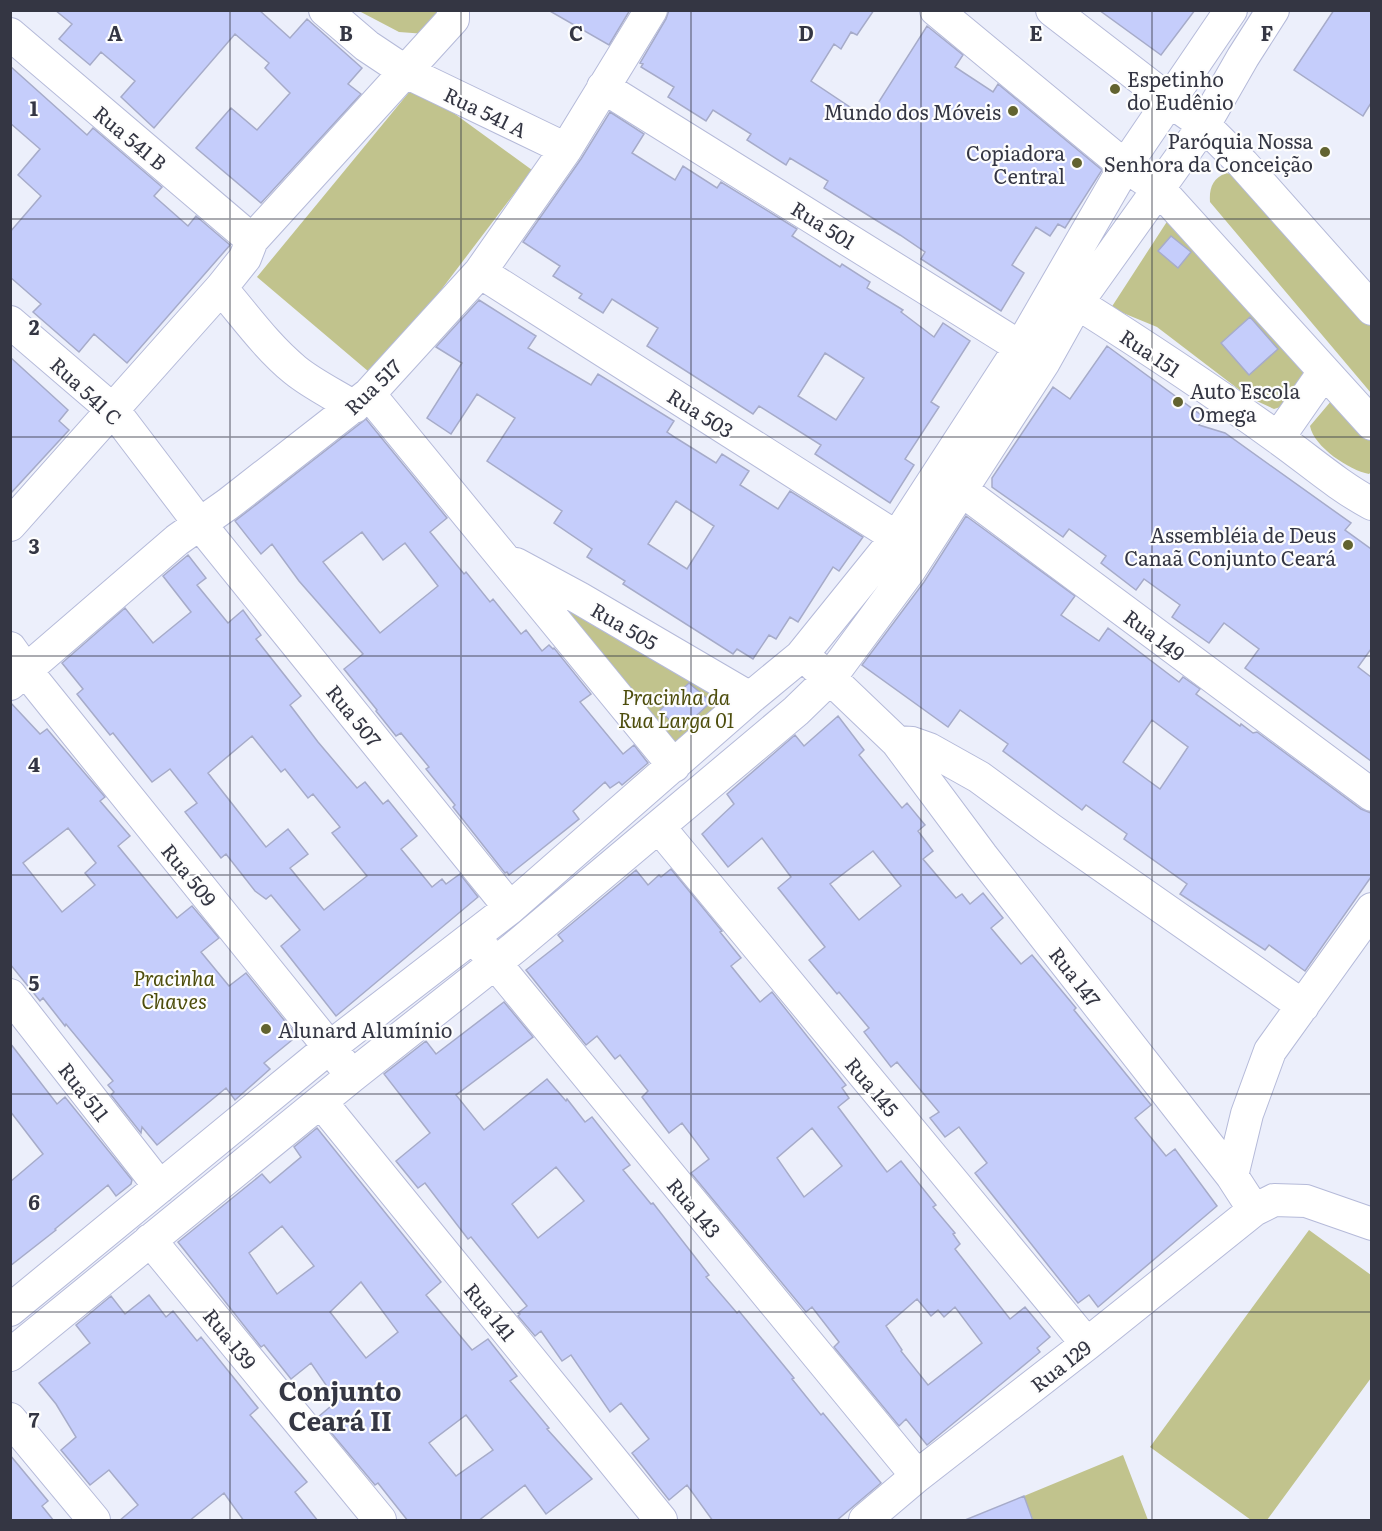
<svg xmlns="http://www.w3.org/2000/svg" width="1382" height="1531" font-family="Literata,serif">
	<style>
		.green { fill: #c1c38d; fill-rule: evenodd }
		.building { fill: #c5cdfb; stroke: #a6abc9; stroke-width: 1.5; fill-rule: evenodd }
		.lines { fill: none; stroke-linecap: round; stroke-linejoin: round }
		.minor-casing { stroke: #b5bad9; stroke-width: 34 }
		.minor { stroke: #fff; stroke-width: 32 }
		.grid { fill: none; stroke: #343643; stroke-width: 1.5; stroke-opacity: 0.55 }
		.poi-dot { fill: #626330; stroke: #fdfdfd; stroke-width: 2 }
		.labels { text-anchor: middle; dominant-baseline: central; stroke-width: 4.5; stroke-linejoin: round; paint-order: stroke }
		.poi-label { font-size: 20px; fill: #343643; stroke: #fdfdfd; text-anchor: end }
		.street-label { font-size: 20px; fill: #343643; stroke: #fdfdfd }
		.park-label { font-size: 20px; font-style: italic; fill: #4d4d0c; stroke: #fdfdfd }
		.district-label { font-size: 26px; font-weight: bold; fill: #343643; stroke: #fdfdfd }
		.grid-label { font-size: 20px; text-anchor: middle; font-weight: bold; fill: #343643; stroke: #fdfdfd; stroke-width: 4.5; stroke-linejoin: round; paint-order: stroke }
	</style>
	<rect width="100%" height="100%" fill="#eceffb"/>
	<path class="green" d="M359 11H452L426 34 399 32Z
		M415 85 532 170 375 377 257 277Z
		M1226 173 1239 176 1371 321V393L1210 202C1209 188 1213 178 1226 173Z
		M1168 220 1307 365 1290 404 1274 409 1250 398 1157 327 1111 308ZM1171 236 1191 252 1178 267 1158 251ZM1250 317 1278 349 1249 374 1221 343Z
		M1332 400 1338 402 1371 441V472L1369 474C1349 470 1314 447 1310 426Z
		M504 544 728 700 678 752Z
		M1309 1230 1371 1275V1378L1267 1520H1251L1150 1447Z
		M1123 1455 1148 1520H1033L1024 1496Z"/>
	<path class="building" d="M55 10H259L290 38 307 19 362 68 348 84 361 94 261 203 196 148 231 108 257 130 290 93 265 68 269 63 235 34 154 128 121 97 135 81 101 52 90 65 59 39 72 24Z
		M548 10H630L609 45Z
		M669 10H874L857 35 851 32 841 49 834 44 811 81 868 119 927 26 963 55 955 67 993 92 998 84 1102 170 1065 228 1058 224 1050 236 1036 227 1012 265 1024 273 1001 311 921 259 925 252 900 235 824 188 828 181 790 158 786 165 747 140 751 134 713 110 706 121 668 97 674 87 641 67 643 64 640 63 666 19Z
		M1099 10H1195L1161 55Z
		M1334 10H1371V103L1363 116 1294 70Z
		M10 66 87 135 93 128 162 187 154 196 188 226 196 216 230 245 127 363 94 334 79 352 33 312 41 304 10 277V232L41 196 18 175 40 149 10 123Z
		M610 112 644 134 632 153 675 180 683 166 717 188 721 182 797 229 792 236 840 267 842 264 870 282 867 288 903 310 901 312 934 337 943 323 970 341 931 402 939 407 905 459 914 465 890 503 815 454 821 445 759 406 753 414 647 346 658 328 612 299 603 313 579 298 582 294 553 276 560 266 523 242 581 159ZM825 353 864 378 836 420 798 396Z
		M1171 236 1191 252 1178 268 1158 251Z
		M479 300 536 336 528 348 591 385 598 374 674 421 667 432 676 438 716 463 722 454 749 471 740 485 778 509 790 491 863 537 839 571 833 567 798 622 790 617 776 639 769 635 753 659 737 649 733 654 623 584 625 581 587 557 592 549 554 523 562 511 487 461 515 418 477 394 451 434 427 418 462 363 436 347ZM676 501 714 526 687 569 648 544Z
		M1250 317 1278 349 1249 375 1221 343Z
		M1107 346 1205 418 1199 425 1225 433 1351 523 1345 530 1371 549V649L1358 667 1371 677V761L1245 668 1259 649 1224 623 1209 643 1172 617 1180 605 1144 579 1136 590 1101 563 1106 556 1069 529 1063 537 992 487V478L1053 387 1070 399Z
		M10 357 68 410 59 421 69 430 10 494Z
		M366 419 447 518 430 532 464 574 466 572 490 602 493 599 521 634 526 630 542 651 549 645 553 649 554 648 591 694 580 702 623 754 634 745 648 763 622 785 619 782 610 788 605 782 573 811 579 819 509 875 507 872 505 873 453 807 455 805 426 769 429 767 401 733 396 736 376 711 377 710 344 669 363 654 299 581 272 544 261 554 235 521ZM362 532 383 560 405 543 438 586 380 633 323 562Z
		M966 516 1075 596 1061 615 1099 641 1108 628 1179 682 1183 677 1200 689 1196 694 1240 726 1241 724 1253 733 1257 732 1361 809 1371 813V877L1305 971 1269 945 1265 950 1180 894 1187 884 1124 839 1127 834 1086 805 1082 810 1003 751 1008 744 960 710 948 727 862 665 924 582ZM1152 720 1188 747 1160 789 1123 762Z
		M188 555 206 578 197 585 228 623 243 610 261 635 256 639 301 696 290 705 318 742 357 788 365 782 383 804 388 800 417 836 401 849 432 887 442 879 446 884 460 874 478 897 336 1016 281 946 300 930 271 895 266 899 255 891 226 854 221 858 185 812 197 803 170 769 152 782 113 733 110 735 77 694 83 689 62 663 125 608 153 643 191 612 163 576ZM252 736 281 772 285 769 308 798 313 794 340 827 332 833 367 876 324 910 290 868 308 854 288 829 266 847 208 773Z
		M689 683 711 702 680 731 660 710Z
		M10 702 40 734 47 729 105 797 100 801 130 836 118 846 177 918 192 906 219 938 201 952 229 986 246 973 297 1036 264 1063 270 1069 235 1100 226 1088 157 1145 142 1127 141 1133 111 1095 114 1092 108 1085 113 1081 66 1024 65 1026 43 998 40 1001 10 964ZM68 828 96 863 85 873 95 885 62 912 23 863Z
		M838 716 864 750 859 755 902 808 907 803 925 825 918 831 933 851 923 859 956 898 962 894 970 904 983 893 1003 918 991 928 1021 964 1032 955 1076 1008 1074 1010 1151 1105 1135 1118 1166 1156 1175 1149 1217 1206 1098 1307 1089 1295 1078 1303 975 1173 987 1163 959 1127 945 1137 930 1118 939 1112 897 1062 891 1067 864 1032 869 1028 839 992 837 994 809 960 825 947 778 888 791 877 762 838 728 867 702 834 734 804 727 794 795 735 804 746ZM873 851 901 886 859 920 830 884Z
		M671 869 722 931 720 932 741 958 731 966 760 1002 772 992 846 1085 842 1088 849 1098 838 1107 887 1172 901 1161 936 1205 933 1207 955 1233 953 1234 960 1244 955 1249 1010 1319 1025 1307 1050 1337 1037 1348 1040 1352 927 1445 906 1419 899 1426 834 1347 839 1342 812 1307 806 1312 691 1173 709 1159 682 1123 669 1133 642 1097 648 1091 620 1055 615 1059 597 1036 586 1045 526 970 563 941 558 935 636 870 648 885 659 875 661 877ZM812 1128 842 1166 804 1197 777 1158ZM917 1299 931 1316 938 1310 944 1317 955 1307 982 1343 928 1385 901 1351 902 1350 886 1326Z
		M504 1002 533 1037 456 1095 484 1130 547 1079 566 1101 567 1099 585 1122 592 1117 630 1165 623 1170 651 1204 653 1203 709 1275 706 1277 737 1313 739 1311 794 1378 792 1379 821 1415 823 1413 881 1483 836 1521H713L687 1485 669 1500 632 1453 649 1439 621 1403 610 1412 571 1355 562 1361 541 1331 535 1336 518 1316 520 1314 518 1313 527 1306 471 1237 468 1239 425 1183 418 1188 396 1161 430 1133 384 1074 426 1041 436 1054ZM556 1167 584 1201 538 1238 512 1204Z
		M10 1043 57 1104 65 1097 132 1180 131 1184 116 1196 108 1185 55 1229 56 1230 10 1266V1182L43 1154 10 1111Z
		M317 1128 441 1282 426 1295 472 1350 488 1339 517 1376 510 1381 549 1428 547 1429 592 1479 546 1514 525 1485 478 1521H408L378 1483 375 1485 318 1417 337 1401 311 1363 291 1379 264 1345 261 1347 178 1242 262 1174 270 1183 301 1157 294 1147ZM282 1226 314 1266 277 1294 249 1253ZM361 1282 398 1332 366 1358 330 1312ZM466 1415 493 1450 456 1476 429 1443Z
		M149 1295 166 1317 173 1311 197 1341 201 1337 258 1408 250 1415 307 1482 295 1492 318 1521H244L224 1493 189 1521H119L138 1505 109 1470 90 1485 61 1450 76 1437 56 1404 39 1383 90 1343 76 1325 111 1296 125 1314Z
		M10 1455 48 1501 42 1506 54 1521H10Z
		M1024 1496 1033 1521H965V1520Z"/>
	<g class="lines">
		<defs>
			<path id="minor" d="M325 10 367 46 406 72 566 149
				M936 10 1125 166 1159 189 1372 424
				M1052 10 1170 101 1204 125 1243 164 1372 309
				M10 34 252 240
				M603 87 1038 358
				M480 272 915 549
				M221 288C245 316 266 346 295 370 312 384 335 395 354 407
				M1077 303C1145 346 1213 391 1278 438 1309 460 1338 486 1372 504
				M10 322 114 411 199 523 510 908
				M369 394 674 766
				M1278 438 1324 372
				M944 477 1372 795
				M10 525 221 288 245 258 252 240 453 19V10
				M516 564 579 598 750 698
				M10 648 27 672 342 1063
				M815 666 830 678 897 742 912 743 929 749 979 777 1050 829 1303 1006
				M10 684 177 540 228 504 369 394 480 272 566 149 651 10
				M897 742 982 856 1232 1176 1254 1210
				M659 827 1087 1344
				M482 947 917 1476
				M10 995 160 1187
				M321 1102 661 1520
				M1232 1176 1247 1114 1270 1051 1372 909
				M150 1240 380 1520
				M10 1310 330 1047 510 908 750 698 801 656 897 537 1021 346 1125 166 1231 10
				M10 1355 352 1076 514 948 796 711 830 678 909 571 1044 362 1077 303 1204 125 1243 57 1273 10
				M10 1419 94 1520
				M865 1520 917 1476 1087 1344 1254 1210 1274 1200 1306 1201 1372 1224"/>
		</defs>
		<use href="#minor" class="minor-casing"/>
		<use href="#minor" class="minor"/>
	</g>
	<path class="grid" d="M230 10V1520M461 10V1520M691 10V1520M921 10V1520M1152 10V1520M10 219H1372M10 437H1372M10 656H1372M10 875H1372M10 1094H1372M10 1312H1372"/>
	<g class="poi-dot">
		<circle cx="1115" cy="89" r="6"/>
		<circle cx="1013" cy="111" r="6"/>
		<circle cx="1325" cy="152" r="6"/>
		<circle cx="1077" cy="163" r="6"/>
		<circle cx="1178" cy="402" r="6"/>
		<circle cx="1348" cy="545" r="6"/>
		<circle cx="266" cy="1029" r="6"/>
	</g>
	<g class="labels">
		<g class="poi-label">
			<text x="1127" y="78" text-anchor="start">Espetinho<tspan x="1127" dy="23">do Eudênio</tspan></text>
			<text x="1001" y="111">Mundo dos Móveis</text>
			<text x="1313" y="140">Paróquia Nossa<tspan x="1313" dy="23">Senhora da Conceição</tspan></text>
			<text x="1065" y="152">Copiadora<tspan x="1065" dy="23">Central</tspan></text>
			<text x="1190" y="390" text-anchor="start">Auto Escola<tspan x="1190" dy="23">Omega</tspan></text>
			<text x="1336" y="534">Assembléia de Deus<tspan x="1336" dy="23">Canaã Conjunto Ceará</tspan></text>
			<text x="278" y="1029" text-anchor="start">Alunard Alumínio</text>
		</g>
		<g class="street-label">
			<text transform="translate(486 111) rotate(26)">Rua 541 A</text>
			<text transform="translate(131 137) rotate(40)">Rua 541 B</text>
			<text transform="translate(824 224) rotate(32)">Rua 501</text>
			<text transform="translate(1151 352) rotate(34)">Rua 151</text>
			<text transform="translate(372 386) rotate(-44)">Rua 517</text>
			<text transform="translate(87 390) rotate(43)">Rua 541 C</text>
			<text transform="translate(701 412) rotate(32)">Rua 503</text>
			<text transform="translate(625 625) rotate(30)">Rua 505</text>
			<text transform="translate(1155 634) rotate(37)">Rua 149</text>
			<text transform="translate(355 715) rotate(51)">Rua 507</text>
			<text transform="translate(190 874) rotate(51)">Rua 509</text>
			<text transform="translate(1076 976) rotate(52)">Rua 147</text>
			<text transform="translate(873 1086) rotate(50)">Rua 145</text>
			<text transform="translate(85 1091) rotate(52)">Rua 511</text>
			<text transform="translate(695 1207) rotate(50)">Rua 143</text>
			<text transform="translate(491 1311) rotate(51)">Rua 141</text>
			<text transform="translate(231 1338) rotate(51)">Rua 139</text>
			<text transform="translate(1060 1365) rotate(-38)">Rua 129</text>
		</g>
		<g class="park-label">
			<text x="676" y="696">Pracinha da<tspan x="676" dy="23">Rua Larga 01</tspan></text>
			<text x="174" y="977">Pracinha<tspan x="174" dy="23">Chaves</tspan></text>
		</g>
		<g class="district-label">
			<text x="340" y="1389">Conjunto<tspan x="340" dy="30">Ceará II</tspan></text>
		</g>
	</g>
	<g class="grid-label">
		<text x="115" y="41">A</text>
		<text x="346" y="41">B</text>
		<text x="576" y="41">C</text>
		<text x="806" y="41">D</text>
		<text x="1036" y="41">E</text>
		<text x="1267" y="41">F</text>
		<text x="34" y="116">1</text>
		<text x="34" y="335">2</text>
		<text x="34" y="554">3</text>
		<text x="34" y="772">4</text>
		<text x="34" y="991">5</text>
		<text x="34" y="1210">6</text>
		<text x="34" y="1428">7</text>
	</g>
	<rect width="1382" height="1531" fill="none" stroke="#343643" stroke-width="24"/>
</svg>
